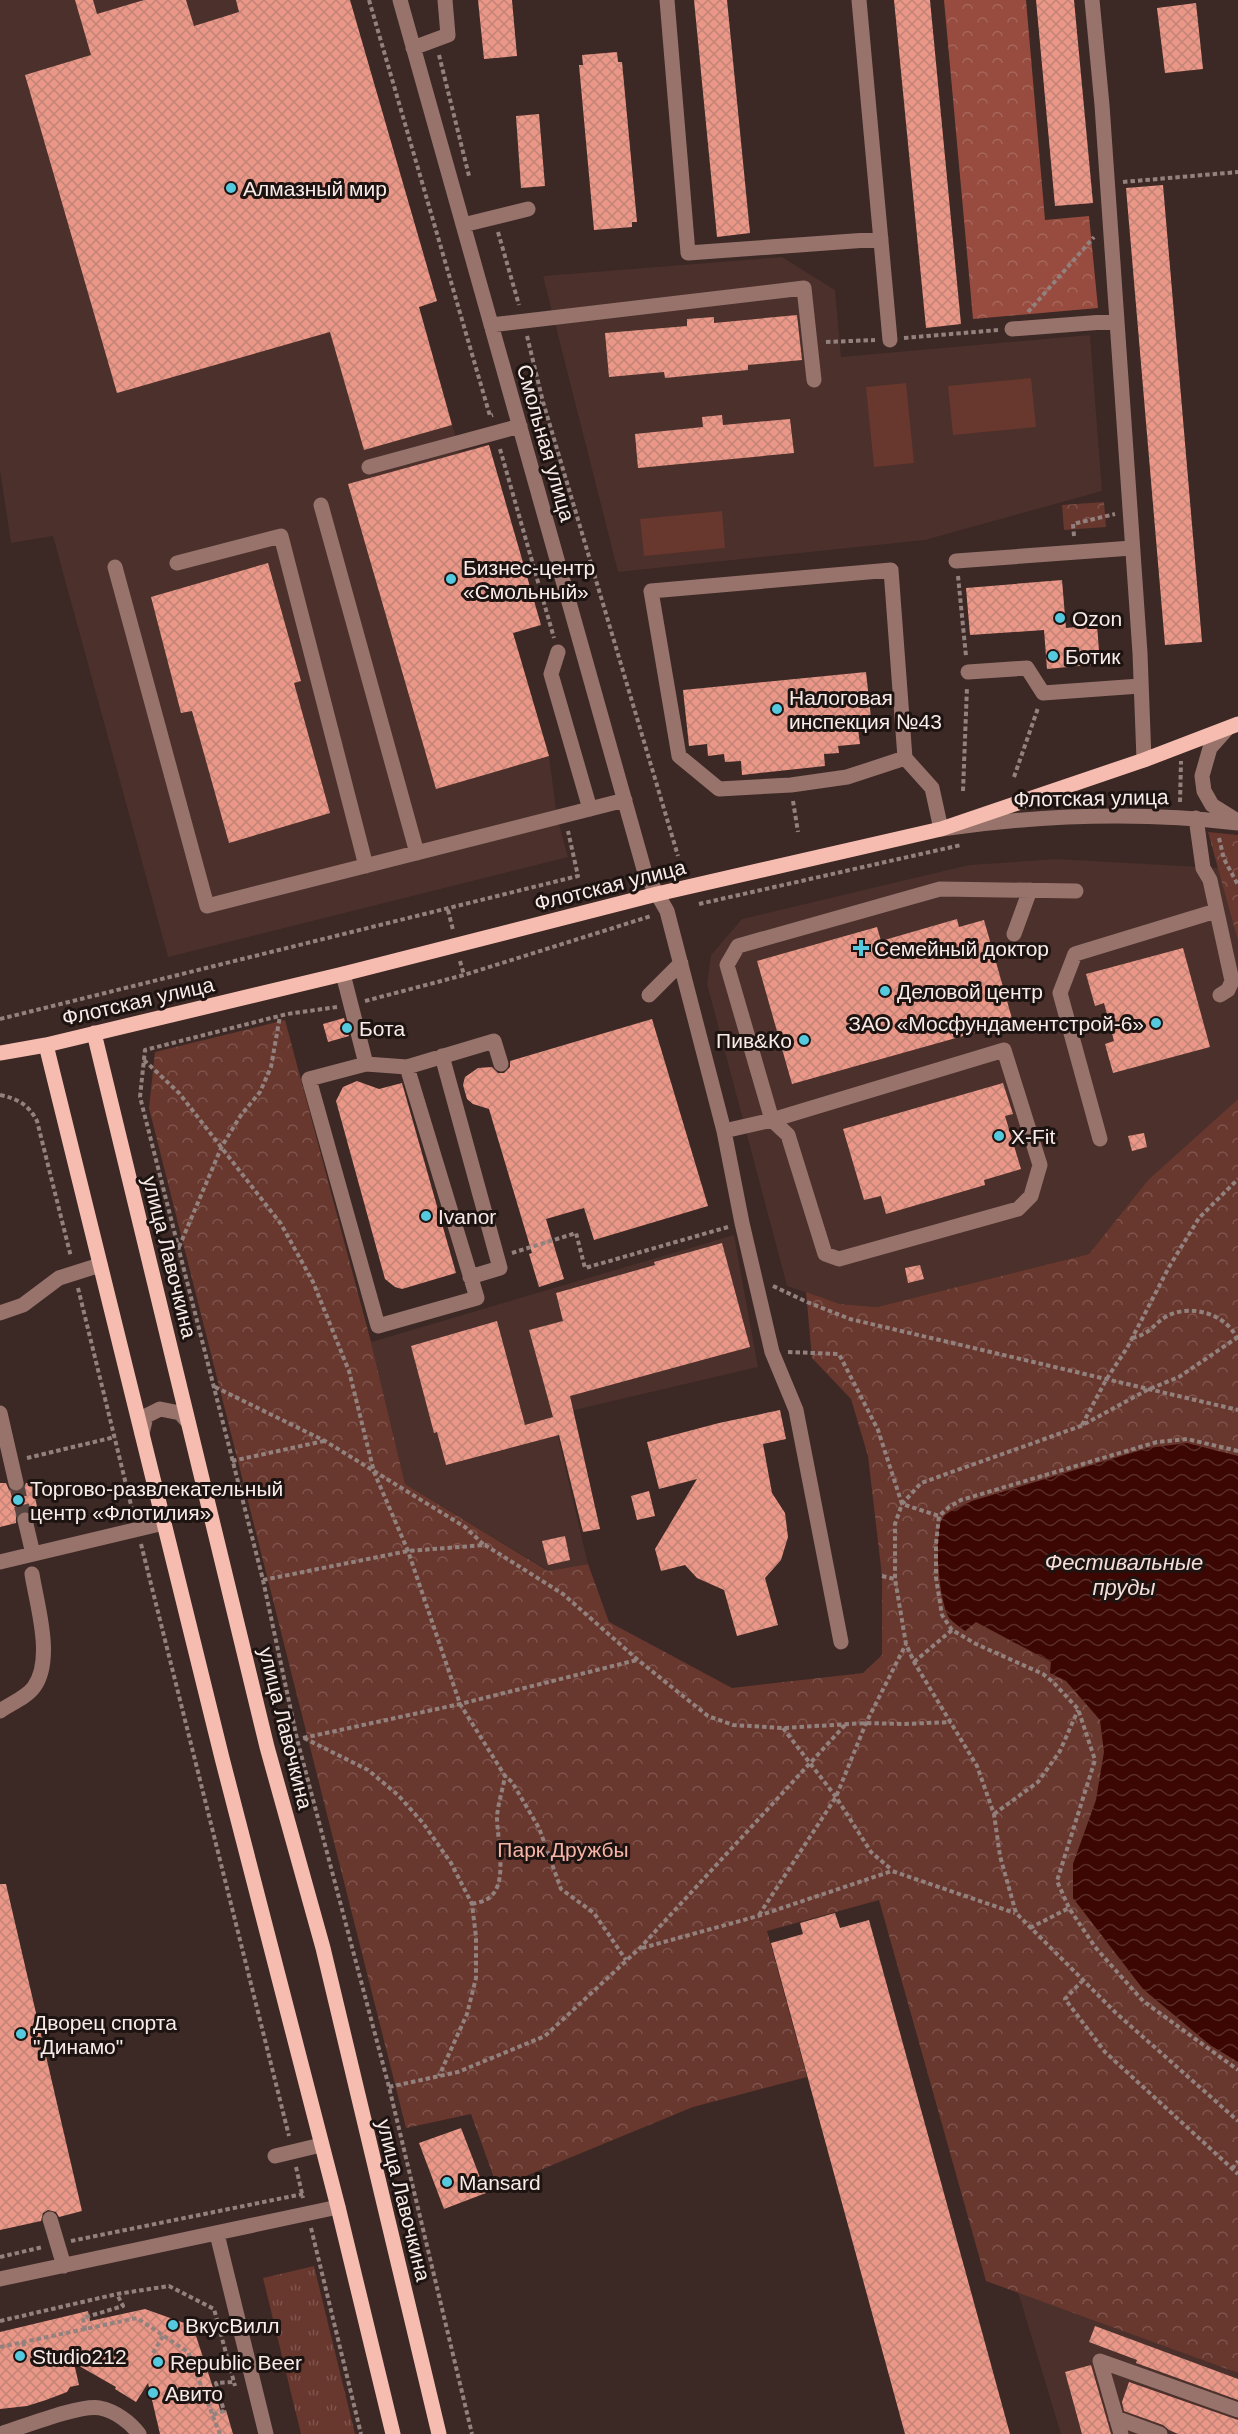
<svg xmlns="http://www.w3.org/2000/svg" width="1238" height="2434" font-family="Arial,sans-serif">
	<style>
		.built { fill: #4b302b }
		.grass { fill: url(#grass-tufts) }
		.forest { fill: url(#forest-crowns) }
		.park { fill: url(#park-crowns) }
		.pitch { fill: #68372e }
		.water { fill: url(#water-waves) }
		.building { fill: url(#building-cross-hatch) }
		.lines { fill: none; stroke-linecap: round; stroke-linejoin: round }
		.minor-tunnel { stroke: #584541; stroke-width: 15; stroke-dasharray: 15 8; stroke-linecap: butt }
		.path { stroke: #93817e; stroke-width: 4; stroke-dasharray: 4.5 3; stroke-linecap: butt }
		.minor { stroke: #97736c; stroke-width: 15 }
		.major { stroke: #f7bcb0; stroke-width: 15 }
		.poi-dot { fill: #55cadf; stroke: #1d1412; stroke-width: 2 }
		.labels { text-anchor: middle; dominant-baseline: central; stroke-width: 6; stroke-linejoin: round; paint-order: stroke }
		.poi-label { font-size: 21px; fill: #f9ebe8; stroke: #1d1412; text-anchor: start }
		.street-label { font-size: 21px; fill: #f9ebe8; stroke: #1d1412 }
		.park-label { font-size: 21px; fill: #f7b4a7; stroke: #1d1412 }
		.water-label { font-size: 22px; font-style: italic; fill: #f5ddd8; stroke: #1d1412 }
	</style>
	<defs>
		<pattern id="grass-tufts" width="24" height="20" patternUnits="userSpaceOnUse" patternTransform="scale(1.5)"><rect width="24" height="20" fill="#68372e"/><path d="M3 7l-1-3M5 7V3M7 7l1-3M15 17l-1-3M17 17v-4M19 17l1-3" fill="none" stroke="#7e544c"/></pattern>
		<pattern id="forest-crowns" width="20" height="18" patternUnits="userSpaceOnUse" patternTransform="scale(1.5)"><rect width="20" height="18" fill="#974c3f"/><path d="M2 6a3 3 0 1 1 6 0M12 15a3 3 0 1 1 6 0" fill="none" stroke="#a6665b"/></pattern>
		<pattern id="park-crowns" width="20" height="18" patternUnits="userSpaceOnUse" patternTransform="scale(1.5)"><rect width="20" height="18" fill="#68372e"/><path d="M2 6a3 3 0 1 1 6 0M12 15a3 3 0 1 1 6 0" fill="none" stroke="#7e544c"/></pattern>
		<pattern id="water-waves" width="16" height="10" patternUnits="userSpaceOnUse" patternTransform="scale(1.5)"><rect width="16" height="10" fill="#3c0702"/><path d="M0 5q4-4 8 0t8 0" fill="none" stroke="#592b27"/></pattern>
		<pattern id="building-cross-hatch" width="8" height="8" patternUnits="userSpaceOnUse" patternTransform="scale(1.5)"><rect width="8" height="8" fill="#ea9787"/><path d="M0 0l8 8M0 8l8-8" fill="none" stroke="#c28377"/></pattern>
	</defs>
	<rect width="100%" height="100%" fill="#3c2824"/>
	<path class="built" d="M0 0H350L437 301 419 307 460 452 488 444 541 625 513 633 549 756 557 817 568 857 168 957 53 536 11 543 0 470Z
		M782 257 835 290 841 357 1090 335 1102 491 925 540 618 572 543 276Z
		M1057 859 1219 868 1238 941V1099L1148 1180 1089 1254 877 1307 840 1304 787 1286 707 984 711 955 742 919 969 865Z
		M734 1235 758 1367 553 1415 588 1564 549 1571 405 1484 371 1342Z
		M1018 2292 1238 2373V2434H1061Z"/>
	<path class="grass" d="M314 2266 355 2434H301L263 2278Z"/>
	<path class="forest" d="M944 0H1026L1045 220 1089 216 1098 308 973 319Z"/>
	<path class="park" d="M1104 502 1106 527 1064 530 1062 505Z
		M1208 832 1238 835V941Z
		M285 1020 371 1342 405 1484 548 1571 588 1564 609 1622 732 1688 863 1673 882 1655V1576L868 1456 851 1399 812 1358 806 1292 840 1304 877 1307 1089 1254 1148 1180 1238 1099V2373L986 2281 879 1900 767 1931 807 2077 693 2107 528 2175 499 2192 471 2114 406 2128 149 1108 155 1052Z"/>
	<path class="pitch" d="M1031 378 1036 427 953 435 948 386Z
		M906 383 914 463 874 467 866 387Z
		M722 511 725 548 644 556 640 519Z"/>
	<path class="water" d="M1187 1443 1238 1456V2062L1210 2045 1143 1989 1073 1898V1864L1096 1800 1104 1752 1100 1720 1066 1681 1050 1673 1051 1662 976 1622 965 1631C960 1627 954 1623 950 1619 939 1605 934 1538 941 1521 945 1511 963 1506 972 1501L1148 1448Z"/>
	<path class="building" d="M75 0H93L97 14 144 0H186L194 26 239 12 236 0H350L437 301 419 307 452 425 364 450 330 332 117 393 25 75 91 55Z
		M478 0H512L517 56 484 59Z
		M694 0H727L750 233 717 237Z
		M894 0H930L961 324 926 328Z
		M1036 0H1074L1093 203 1055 206Z
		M1196 3 1203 69 1165 73 1157 8Z
		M617 52 618 62H622L637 222H632V227L594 230 579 65H583L582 55Z
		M539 114 545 186 521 188 516 116Z
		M1163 185 1202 642 1165 645 1126 188Z
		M797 315 802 360 748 365V370L665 378 664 372 609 377 605 333 687 326V319L714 317V323Z
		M722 415 723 425 790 419 794 453 638 468 635 434 703 427 702 417Z
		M489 445 541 625 513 633 549 756 436 789 348 484Z
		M268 563 301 681 294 683 330 813 229 843 192 711 181 713 151 597Z
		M1062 580 1066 628 1097 625 1100 664 1047 669 1044 630 970 635 966 588Z
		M866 672 872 727 858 729 860 744 838 746 839 753 824 754 825 766 742 775 741 761 725 762 724 754 708 756 707 744 689 746 683 690Z
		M957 919 959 927 984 920 1013 1022 792 1084 757 961 877 927 881 941Z
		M1183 948 1210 1047 1113 1073 1105 1044 1114 1041 1104 1003 1095 1006 1086 974Z
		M344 1018 349 1036 328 1042 323 1024Z
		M652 1019 708 1206 594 1240 584 1208 546 1219 564 1279 539 1287 529 1254 532 1253 489 1109 473 1104 467 1099 463 1085 465 1077 478 1068 492 1067 498 1073H504L510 1067V1061Z
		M357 1081 379 1089 402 1083 456 1273 402 1289 395 1287 385 1279 336 1101 343 1087Z
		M1003 1083 1013 1114 1005 1116 1021 1169 984 1180 985 1185 886 1214 881 1196 864 1200 843 1129Z
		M1144 1133 1147 1147 1132 1151 1128 1136Z
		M722 1243 750 1347 570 1396 600 1529 583 1532 559 1435 446 1465 437 1432 434 1433 411 1346 497 1321 525 1425 553 1417 529 1330 563 1321 556 1293 655 1265 654 1262Z
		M920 1265 924 1279 908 1283 905 1268Z
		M780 1410 786 1439 763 1444 772 1493 785 1513 788 1537 781 1560 765 1578 778 1625 737 1636 724 1590 697 1578 685 1565 661 1571 655 1549 697 1479 659 1489 647 1442 719 1423Z
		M0 1483H6L9 1490 18 1493 23 1490 26 1483H32L39 1516 34 1518 28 1511H22L16 1517V1523L0 1527Z
		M649 1491 655 1516 637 1520 631 1496Z
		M565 1536 570 1560 548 1565 542 1541Z
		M0 1884H6L82 2211 59 2217 56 2212 48 2210 43 2213 41 2221 0 2230Z
		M835 1913 840 1928 869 1920 1010 2434H905L771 1943 803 1934 800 1923Z
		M461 2128 486 2193 444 2209 419 2143Z
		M145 2309 187 2324 195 2333 221 2412 226 2410 233 2434H160L148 2383 136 2402 115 2389 116 2387 74 2363 79 2385 70 2387 67 2392 46 2400 27 2406 0 2409V2332L88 2311 90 2321Z
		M1095 2326 1238 2379V2400L1136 2363 1137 2360 1089 2342Z
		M1091 2365 1107 2420 1111 2434H1082L1065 2372Z
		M1129 2382 1238 2420V2434H1178L1169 2430 1163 2425 1124 2411 1122 2402Z"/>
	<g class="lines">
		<path class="minor-tunnel" d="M16 1483 25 1520"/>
		<path class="path" d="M369 0 490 416 493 415
			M439 55 469 176
			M1123 182 1238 172
			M498 232 519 305
			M1028 312 1094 237
			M527 336 543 402 678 856
			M904 338 998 330
			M826 342 875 340
			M530 406 543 402
			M500 449 554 638
			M1074 536 1073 524 1115 514
			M958 576 966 656
			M1014 777 1038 708
			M963 791 967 687
			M793 801 798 832
			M1180 802 1181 761
			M1219 838 1224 859 1238 885
			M699 904 961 845
			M448 910 453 930
			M460 961 464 975
			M365 1001 464 975 651 916
			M337 1007 287 1014 145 1050 140 1097 263 1580 297 1739 389 2087 472 2434
			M0 1019 578 876 568 831
			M144 1060 179 1093 281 1224 313 1282 349 1371 374 1472 408 1551 460 1704 505 1776 512 1782 539 1828 561 1889 594 1913 626 1960
			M0 1095C18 1099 28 1104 37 1121L71 1257
			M179 1247 222 1146 241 1115 260 1092 271 1067 280 1016
			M512 1253 576 1233 585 1268 728 1227
			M773 1286 807 1302 850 1319 1238 1410
			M78 1288 133 1513
			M1238 1337 1179 1377 1147 1390 1081 1426 921 1483 902 1504 895 1524V1579L906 1644 914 1662 977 1766 994 1814 1000 1856 1016 1913 1116 2013 1238 2121
			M1132 1338C1151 1334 1153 1324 1167 1316 1192 1303 1229 1315 1238 1341
			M788 1352 839 1354 878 1430 902 1504 939 1516
			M215 1387 325 1441 465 1527 484 1545
			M1082 1425 1106 1380 1127 1348 1169 1267 1199 1218 1238 1179
			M1238 1451 1187 1439 1157 1442 961 1500 949 1507 939 1516 936 1544V1578L942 1615 952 1630 976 1644 1043 1674 1053 1682 1078 1709 1095 1760 1057 1881 1069 1908 1095 1947 1143 2001 1238 2070
			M27 1458 115 1437
			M232 1461 324 1441
			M141 1544 289 2136
			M882 1576 895 1579
			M263 1580 408 1551 485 1545 563 1594 638 1660 708 1716 733 1725 783 1728 866 1723 904 1724 951 1722
			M914 1662 952 1630
			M783 1728 836 1797 871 1852 892 1870
			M303 1738 460 1704 637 1660
			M304 1738 368 1770 398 1795 423 1823 451 1863 472 1904 476 1937V1978L467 2014 439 2076
			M994 1814 1038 1782 1060 1751 1078 1710
			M472 1904C479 1902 488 1901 493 1894 507 1878 497 1837 497 1817 498 1803 503 1789 505 1776
			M759 1915 836 1797 866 1723 906 1644
			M1030 1928 1069 1908
			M642 1948 758 1916 892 1871 1015 1913
			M1083 1980 1065 1999 1105 2052 1238 2174
			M389 2087 458 2072 545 2036 640 1948 846 1724
			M296 2167 303 2198
			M1232 2169 1238 2161
			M311 2228 361 2434
			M71 2241 303 2194
			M0 2257 43 2247
			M0 2321 117 2294 169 2286 214 2309 235 2386
			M85 2330 83 2318 123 2306 117 2294
			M23 2342 25 2349
			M0 2347 137 2318 188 2352 220 2434
			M153 2353 163 2336
			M213 2415 224 2411 216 2383 234 2382"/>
		<path class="minor" d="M400 0 645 873 667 911 724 1131 742 1223 772 1352 796 1410 841 1642
			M667 0 688 253 881 239
			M859 0 890 340
			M1092 0 1102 105 1140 653 1144 760
			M413 48 448 35 445 0
			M463 225 528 209
			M491 325 804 288 814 380
			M1012 329 1116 321
			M369 467 520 426
			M321 505 417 853
			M956 561 1132 548
			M177 563 281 536 366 866
			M115 567 207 906 625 800
			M558 652 551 674 590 809
			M968 672 1027 668 1043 693 1140 686
			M1226 730 1210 748 1202 776 1204 791 1212 805 1236 820
			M905 758 847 777 791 785 719 789 679 756 651 591 891 570 905 758 932 788 941 829C1040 815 1138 811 1238 823
			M1196 818 1203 868 1210 880 1232 981 1228 990 1220 995
			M1014 934 1030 890
			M343 974 366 1064 309 1079 378 1326 477 1298 407 1067 366 1064
			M649 995 681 963
			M442 1056 500 1268 470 1277
			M407 1067 494 1041 501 1064
			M724 1131 772 1120 1004 1050 1040 1165 1031 1196 1018 1209 839 1259 825 1254 788 1135 772 1120 727 965 738 946 940 889 1076 891
			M1100 1139 1060 993 1075 954 1216 911
			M0 1313 23 1305 59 1278 100 1265
			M0 1413 16 1483
			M142 1434 146 1416 160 1409 180 1413 188 1422
			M25 1520 33 1554
			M0 1562 164 1523
			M0 1711C10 1704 27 1697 34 1687 54 1659 37 1606 32 1574
			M275 2156 321 2145
			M50 2219 64 2266
			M217 2234 266 2434
			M0 2279 338 2207
			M1116 2418 1160 2434
			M0 2434C23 2427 80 2404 100 2408 115 2411 130 2422 139 2434
			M1121 2434 1100 2361 1238 2410"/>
		<path class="major" d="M94 1033 267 1747 323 1948 439 2434
			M46 1045 222 1758 338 2207 393 2434
			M0 1053 46 1045 343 974 657 894 941 829 1144 760 1238 724"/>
	</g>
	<g class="poi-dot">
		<circle cx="231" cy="188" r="6"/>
		<circle cx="451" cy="579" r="6"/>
		<circle cx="1060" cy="618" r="6"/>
		<circle cx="1053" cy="656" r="6"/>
		<circle cx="777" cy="709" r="6"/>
		<path d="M858 939h6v6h6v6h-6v6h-6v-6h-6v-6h6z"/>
		<circle cx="885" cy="991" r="6"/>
		<circle cx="1156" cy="1023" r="6"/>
		<circle cx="347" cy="1028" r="6"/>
		<circle cx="804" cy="1040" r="6"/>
		<circle cx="999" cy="1136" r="6"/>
		<circle cx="426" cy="1216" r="6"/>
		<circle cx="18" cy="1500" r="6"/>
		<circle cx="21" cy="2034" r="6"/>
		<circle cx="447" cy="2182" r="6"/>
		<circle cx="173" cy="2325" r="6"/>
		<circle cx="20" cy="2356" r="6"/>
		<circle cx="158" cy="2362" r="6"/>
		<circle cx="153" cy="2393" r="6"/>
	</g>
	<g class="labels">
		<g class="poi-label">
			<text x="243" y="188">Алмазный мир</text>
			<text x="463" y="567">Бизнес-центр<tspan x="463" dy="24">«Смольный»</tspan></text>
			<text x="1072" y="618">Ozon</text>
			<text x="1065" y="656">Ботик</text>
			<text x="789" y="697">Налоговая<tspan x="789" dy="24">инспекция №43</tspan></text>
			<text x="874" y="948">Семейный доктор</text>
			<text x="897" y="991">Деловой центр</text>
			<text x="1144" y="1023" text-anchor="end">ЗАО «Мосфундаментстрой-6»</text>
			<text x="359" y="1028">Бота</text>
			<text x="792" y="1040" text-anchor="end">Пив&amp;Ко</text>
			<text x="1011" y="1136">X-Fit</text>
			<text x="438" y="1216">Ivanor</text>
			<text x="30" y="1488">Торгово-развлекательный<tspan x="30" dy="24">центр «Флотилия»</tspan></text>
			<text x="33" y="2022">Дворец спорта<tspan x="33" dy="24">"Динамо"</tspan></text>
			<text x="459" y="2182">Mansard</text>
			<text x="185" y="2325">ВкусВилл</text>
			<text x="32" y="2356">Studio212</text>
			<text x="170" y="2362">Republic Beer</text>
			<text x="165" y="2393">Авито</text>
		</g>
		<g class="street-label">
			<text transform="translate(546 443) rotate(74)">Смольная улица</text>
			<text transform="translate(1091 798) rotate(-1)">Флотская улица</text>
			<text transform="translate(610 885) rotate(-14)">Флотская улица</text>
			<text transform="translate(138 1001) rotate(-13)">Флотская улица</text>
			<text transform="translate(170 1257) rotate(76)">улица Лавочкина</text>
			<text transform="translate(286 1728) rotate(76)">улица Лавочкина</text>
			<text transform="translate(404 2200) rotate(76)">улица Лавочкина</text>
		</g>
		<g class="park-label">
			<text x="563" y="1849">Парк Дружбы</text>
		</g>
		<g class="water-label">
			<text x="1124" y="1562">Фестивальные<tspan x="1124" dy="25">пруды</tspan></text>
		</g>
	</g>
</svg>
